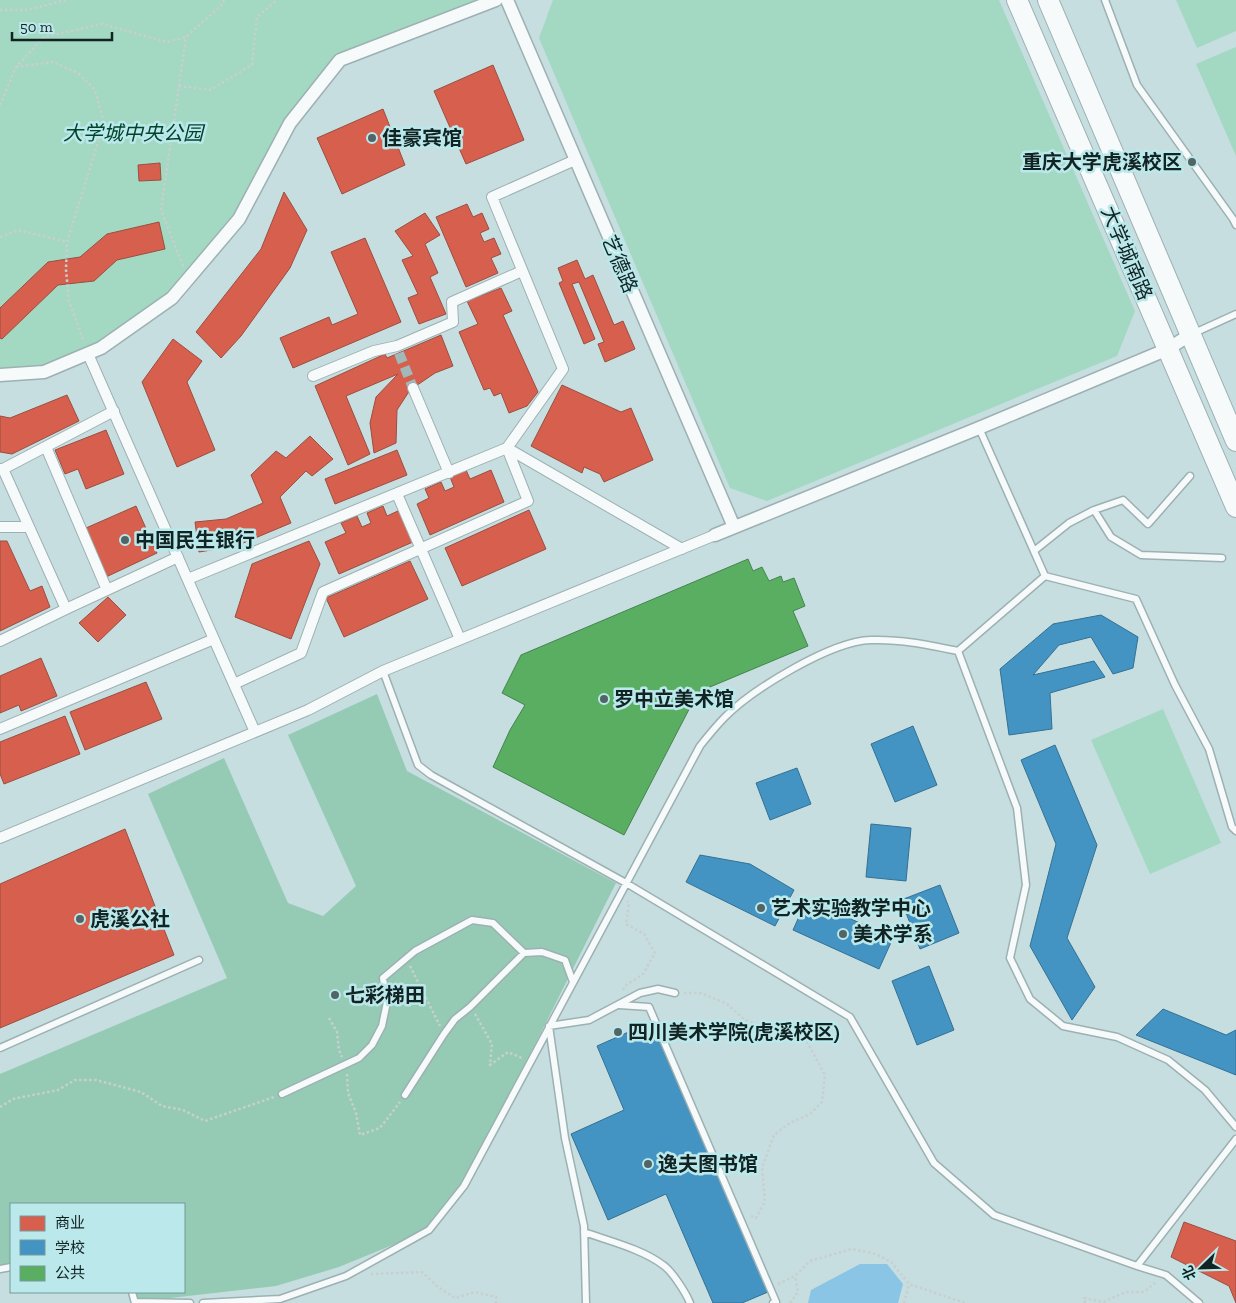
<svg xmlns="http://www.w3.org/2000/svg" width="1236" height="1303" font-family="'Zilla Slab','Noto Sans SC',serif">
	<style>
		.green { fill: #a3d8c2 }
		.forest { fill: #95cbb5 }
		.water { fill: #8ac5e5 }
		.shops { fill: #d6604d; stroke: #9b4e41 }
		.schools { fill: #4393c3; stroke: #347193 }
		.public { fill: #5aae61; stroke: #44844f }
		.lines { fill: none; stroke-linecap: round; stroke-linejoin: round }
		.pedestrian-tunnel { stroke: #a2b9ba; stroke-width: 10; stroke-dasharray: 10 5; stroke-linecap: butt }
		.service-casing { stroke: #9db0b2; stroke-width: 9 }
		.pedestrian-casing { stroke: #9db0b2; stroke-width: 12 }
		.minor-casing { stroke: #9db0b2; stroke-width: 15 }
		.primary-casing { stroke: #9db0b2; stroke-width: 22 }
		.path { stroke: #c8cfcf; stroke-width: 2.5; stroke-dasharray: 2.5 2.5; stroke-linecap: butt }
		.service { stroke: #f6fafa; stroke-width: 6 }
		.pedestrian { stroke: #f6fafa; stroke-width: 10 }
		.minor { stroke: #f6fafa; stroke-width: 12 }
		.primary { stroke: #f6fafa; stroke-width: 20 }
		.poi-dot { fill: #516466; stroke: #bbe8ea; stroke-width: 2 }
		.labels { text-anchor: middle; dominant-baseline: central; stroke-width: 5; stroke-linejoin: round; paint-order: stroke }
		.park-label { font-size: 20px; font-style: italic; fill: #01442a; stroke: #bbe8ea }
		.poi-label { font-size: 20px; font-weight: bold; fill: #122324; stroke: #bbe8ea; text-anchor: start }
		.street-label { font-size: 20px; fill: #122324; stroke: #bbe8ea }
	</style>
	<rect width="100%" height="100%" fill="#c6dee0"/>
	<path class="green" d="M0 0H496L340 60 290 123 239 219 172 298 101 348 44 372 0 375Z
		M553 0H999L1135 311 1117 356 767 501 730 488 539 38Z
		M1176 0H1236V31L1197 48Z
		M1236 47V156L1196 64Z
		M1163 709 1221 843 1150 874 1091 740Z"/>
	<path class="forest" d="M377 694 407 771 616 883 468 1178 429 1230 339 1267 276 1286 135 1302 132 1292H184V1204H11V1267L0 1269V1074L227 978 148 794 224 758 288 903 323 916 356 886 288 735Z"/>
	<path class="water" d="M860 1264H887L903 1284 898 1303H808L811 1290Z"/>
	<path class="shops" d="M493 65 524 140 466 164 434 91Z
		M383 109 405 165 342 194 317 138Z
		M160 163 161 180 139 181 138 165Z
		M284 192 307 230 290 268 241 336 221 358 196 332 261 249Z
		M467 204 473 217 482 213 489 229 480 233 484 242 494 238 501 254 491 258 498 273 466 287 436 217Z
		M425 213 440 235 425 244 438 273 430 277 446 314 419 324 408 298 418 294 402 260 413 256 395 231Z
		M159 222 165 249 117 260 94 281 58 285 2 339 0 338V308L48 262 80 257 107 234Z
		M365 238 401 322 293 368 280 338 329 317 332 325 358 314 331 252Z
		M577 260 585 279 593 275 614 325 623 321 635 349 605 362 598 344 604 342 579 282 572 284 595 339 584 344 559 283 563 281 558 268Z
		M501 288 512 311 503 315 538 392 527 406 509 413 501 393 494 396 490 388 484 390 459 332 478 324 467 301Z
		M441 335 453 366 435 373 410 390 397 410 396 443 374 453 370 423 376 397 398 374 346 396 370 454 348 465 315 386 385 354 387 358Z
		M173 339 202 361 187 382 215 450 177 467 142 382Z
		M562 385 621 412 631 408 653 460 604 482 600 474 584 467 582 473 531 446Z
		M67 395 79 421 12 454 0 452V416L10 418Z
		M106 430 124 474 86 489 78 469 65 474 55 450Z
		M310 436 333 459 312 476 306 471 280 497 291 523 236 546 199 552 195 522 226 519 263 503 251 475 276 451 286 458Z
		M397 450 407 475 335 504 325 479Z
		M466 470 470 479 491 470 504 502 430 535 417 504 429 498 425 489 441 482 445 491 454 487 450 477Z
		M136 506 157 553 106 577 86 528Z
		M383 506 387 516 400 510 413 542 339 574 325 542 346 533 341 523 357 516 362 527 371 523 367 513Z
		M529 510 546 549 462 586 445 548Z
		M0 541H7L30 591 42 586 50 607 0 631Z
		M309 541 320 564 291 639 235 617 252 564Z
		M410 561 428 599 344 637 326 598Z
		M108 597 126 615 98 642 79 623Z
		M41 658 57 696 21 711 19 705 0 713V676Z
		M146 682 162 719 85 750 70 712Z
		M65 716 80 754 4 784 0 774V742Z
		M125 829 174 955 0 1028V884Z
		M1184 1222 1236 1241V1303L1229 1286 1171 1257Z"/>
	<path class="schools" d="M1101 615 1138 637 1133 668 1113 674 1091 637 1059 645 1033 675 1094 661 1105 677 1050 693 1052 729 1009 735 1000 669 1053 624Z
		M913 726 937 785 895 802 871 744Z
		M1055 745 1097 845 1067 938 1095 987 1072 1020 1030 946 1056 844 1021 760Z
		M797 768 811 804 770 820 756 783Z
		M871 824 911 828 906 881 866 877Z
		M700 855 750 864 794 890 775 926 686 882Z
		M940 885 959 933 920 949 901 900Z
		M807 899 893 938 879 969 793 930Z
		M929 966 954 1030 917 1045 892 981Z
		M1163 1009 1226 1035 1236 1030V1075L1136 1035Z
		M651 1022 768 1292 742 1303H713L666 1194 608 1220 571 1134 624 1110 597 1046Z"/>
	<path class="public" d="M748 559 753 571 762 567 769 581 781 576 783 582 794 578 805 606 793 611 808 646 698 692 624 835 493 767 510 730 525 705 502 693 521 655Z"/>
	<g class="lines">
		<path class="pedestrian-tunnel" d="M399 353 413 388"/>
		<defs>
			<path id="service" d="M1105 0 1137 85 1233 219 1236 225
				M1192 334 1236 314
				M1094 510 1123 500 1148 524 1190 476
				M1034 551 1069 523 1094 510 1111 537 1141 555 1222 558
				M1045 576 1136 599 1175 685 1209 749 1232 827 1236 831
				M958 651 1017 808 1026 885 1010 958 1030 999 1063 1026 1117 1037 1168 1060 1205 1090 1236 1127
				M383 671 418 765 431 775 626 883 850 1017 934 1163 994 1215 1137 1266 1166 1275 1199 1303
				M619 1005 649 1007 776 1302 773 1303
				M0 1048 199 960
				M282 1094 359 1058 372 1045 382 1026 387 1002 383 978 415 951 472 920 493 923 524 953 542 952 565 960 573 982
				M405 1095 444 1034 455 1019 470 1007 524 953
				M584 1232C609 1241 642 1249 663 1265 672 1271 686 1293 690 1303
				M1137 1266 1236 1139
				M0 1269 11 1267
				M132 1292 135 1303
				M135 1302 190 1303
				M203 1303 280 1299 346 1276 429 1230 464 1186 700 746C708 736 716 726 725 717 753 689 831 641 871 640 901 639 929 645 958 651L1045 576 979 428
				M586 1303 584 1226 565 1138 549 1026 589 1020 640 993 658 989 675 993"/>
			<path id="pedestrian" d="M88 354 255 732
				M313 376 374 351 397 346 453 322 452 302 522 271
				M413 388 449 473
				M46 447 107 590
				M0 469H3L114 411
				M397 494 460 639
				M0 527H29
				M188 579 507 448 682 549
				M66 609 178 557
				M0 641 66 609 3 469
				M234 684 301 653 323 592 528 501 507 448 563 369 492 197 575 160
				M0 729 214 639
				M0 838 308 710 383 671 715 535"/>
			<path id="minor" d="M507 0 734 527
				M0 375 44 372 101 348 172 298 239 219 290 123 340 60 496 0
				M715 535 979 428 1168 349 1191 334"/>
			<path id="primary" d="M1017 0 1236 507
				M1048 0 1236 441"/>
		</defs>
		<use href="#service" class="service-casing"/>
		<use href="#pedestrian" class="pedestrian-casing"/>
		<use href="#minor" class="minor-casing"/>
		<use href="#primary" class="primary-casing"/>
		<path class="path" d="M0 10H27L66 0
			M16 67 53 62 78 73 95 90 104 123 67 242 66 270 69 301 84 342
			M179 86 210 90 252 65 257 17 277 0
			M0 105 16 67 44 37 102 24 167 42 186 37 222 5 224 0
			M0 237 18 230 67 242
			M183 266 161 210 186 37
			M410 966 440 1026
			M623 990 625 986 643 974 655 953 644 934 626 924 629 904 627 901
			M684 993H701L727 1004 745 1020 765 1028 806 1040 825 1075 822 1102 810 1114 790 1123 774 1135 762 1168 765 1201 756 1218 749 1215
			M475 1014 492 1044 490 1065 508 1052 522 1058
			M329 1018 337 1032 339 1050 342 1057
			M347 1074 348 1093 356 1113 360 1135 380 1128 400 1102
			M0 1107 13 1099 58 1090 75 1080H96L141 1092 162 1106 183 1110 205 1121 274 1097
			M371 1274 422 1272 438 1287 455 1298 475 1292 496 1297V1303
			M778 1284 795 1276 810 1261 852 1249 876 1254 891 1262 909 1284 965 1303
			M790 1303 798 1292 795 1276
			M904 1303 909 1284
			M1085 1303 1084 1298 1104 1302 1125 1292H1144L1156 1282"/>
		<use href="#service" class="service"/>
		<use href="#pedestrian" class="pedestrian"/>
		<use href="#minor" class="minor"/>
		<use href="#primary" class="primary"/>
	</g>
	<g class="poi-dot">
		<circle cx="372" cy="138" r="5"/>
		<circle cx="1192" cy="162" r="5"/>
		<circle cx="125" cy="540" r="5"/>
		<circle cx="604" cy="699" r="5"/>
		<circle cx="761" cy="908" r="5"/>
		<circle cx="80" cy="919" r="5"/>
		<circle cx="843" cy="934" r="5"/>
		<circle cx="335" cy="995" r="5"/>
		<circle cx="618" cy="1032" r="5"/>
		<circle cx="648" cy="1164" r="5"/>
	</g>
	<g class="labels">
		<g class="park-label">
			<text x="133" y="133">大学城中央公园</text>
		</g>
		<g class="poi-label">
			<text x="382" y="138">佳豪宾馆</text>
			<text x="1182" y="162" text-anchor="end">重庆大学虎溪校区</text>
			<text x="135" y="540">中国民生银行</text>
			<text x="614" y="699">罗中立美术馆</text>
			<text x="771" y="908">艺术实验教学中心</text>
			<text x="90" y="919">虎溪公社</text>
			<text x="853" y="934">美术学系</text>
			<text x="345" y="995">七彩梯田</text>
			<text x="628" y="1032">四川美术学院(虎溪校区)</text>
			<text x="658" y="1164">逸夫图书馆</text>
		</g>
		<g class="street-label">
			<text transform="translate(1127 253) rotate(67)">大学城南路</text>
			<text transform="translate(620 264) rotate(67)">艺德路</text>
		</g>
	</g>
	<rect x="10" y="1203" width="175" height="90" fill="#bbe8ea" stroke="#77999b"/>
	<rect x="20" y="1216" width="25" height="15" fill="#d6604d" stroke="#77999b"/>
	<text x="55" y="1228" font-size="15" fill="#122324">商业</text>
	<rect x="20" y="1240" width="25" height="15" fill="#4393c3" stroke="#77999b"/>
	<text x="55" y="1253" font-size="15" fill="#122324">学校</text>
	<rect x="20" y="1266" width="25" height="15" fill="#5aae61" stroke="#77999b"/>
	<text x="55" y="1278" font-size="15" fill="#122324">公共</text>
	<g transform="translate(1201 1268) rotate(247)" stroke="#bbe8ea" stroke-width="4" paint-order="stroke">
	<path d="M0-4L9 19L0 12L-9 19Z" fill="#122324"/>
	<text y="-8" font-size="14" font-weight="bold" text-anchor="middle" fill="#122324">北</text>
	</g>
	<path d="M12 32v8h100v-8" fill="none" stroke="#122324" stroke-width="2.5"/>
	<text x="20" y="32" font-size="15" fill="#122324" stroke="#bbe8ea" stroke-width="4" paint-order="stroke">50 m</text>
</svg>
